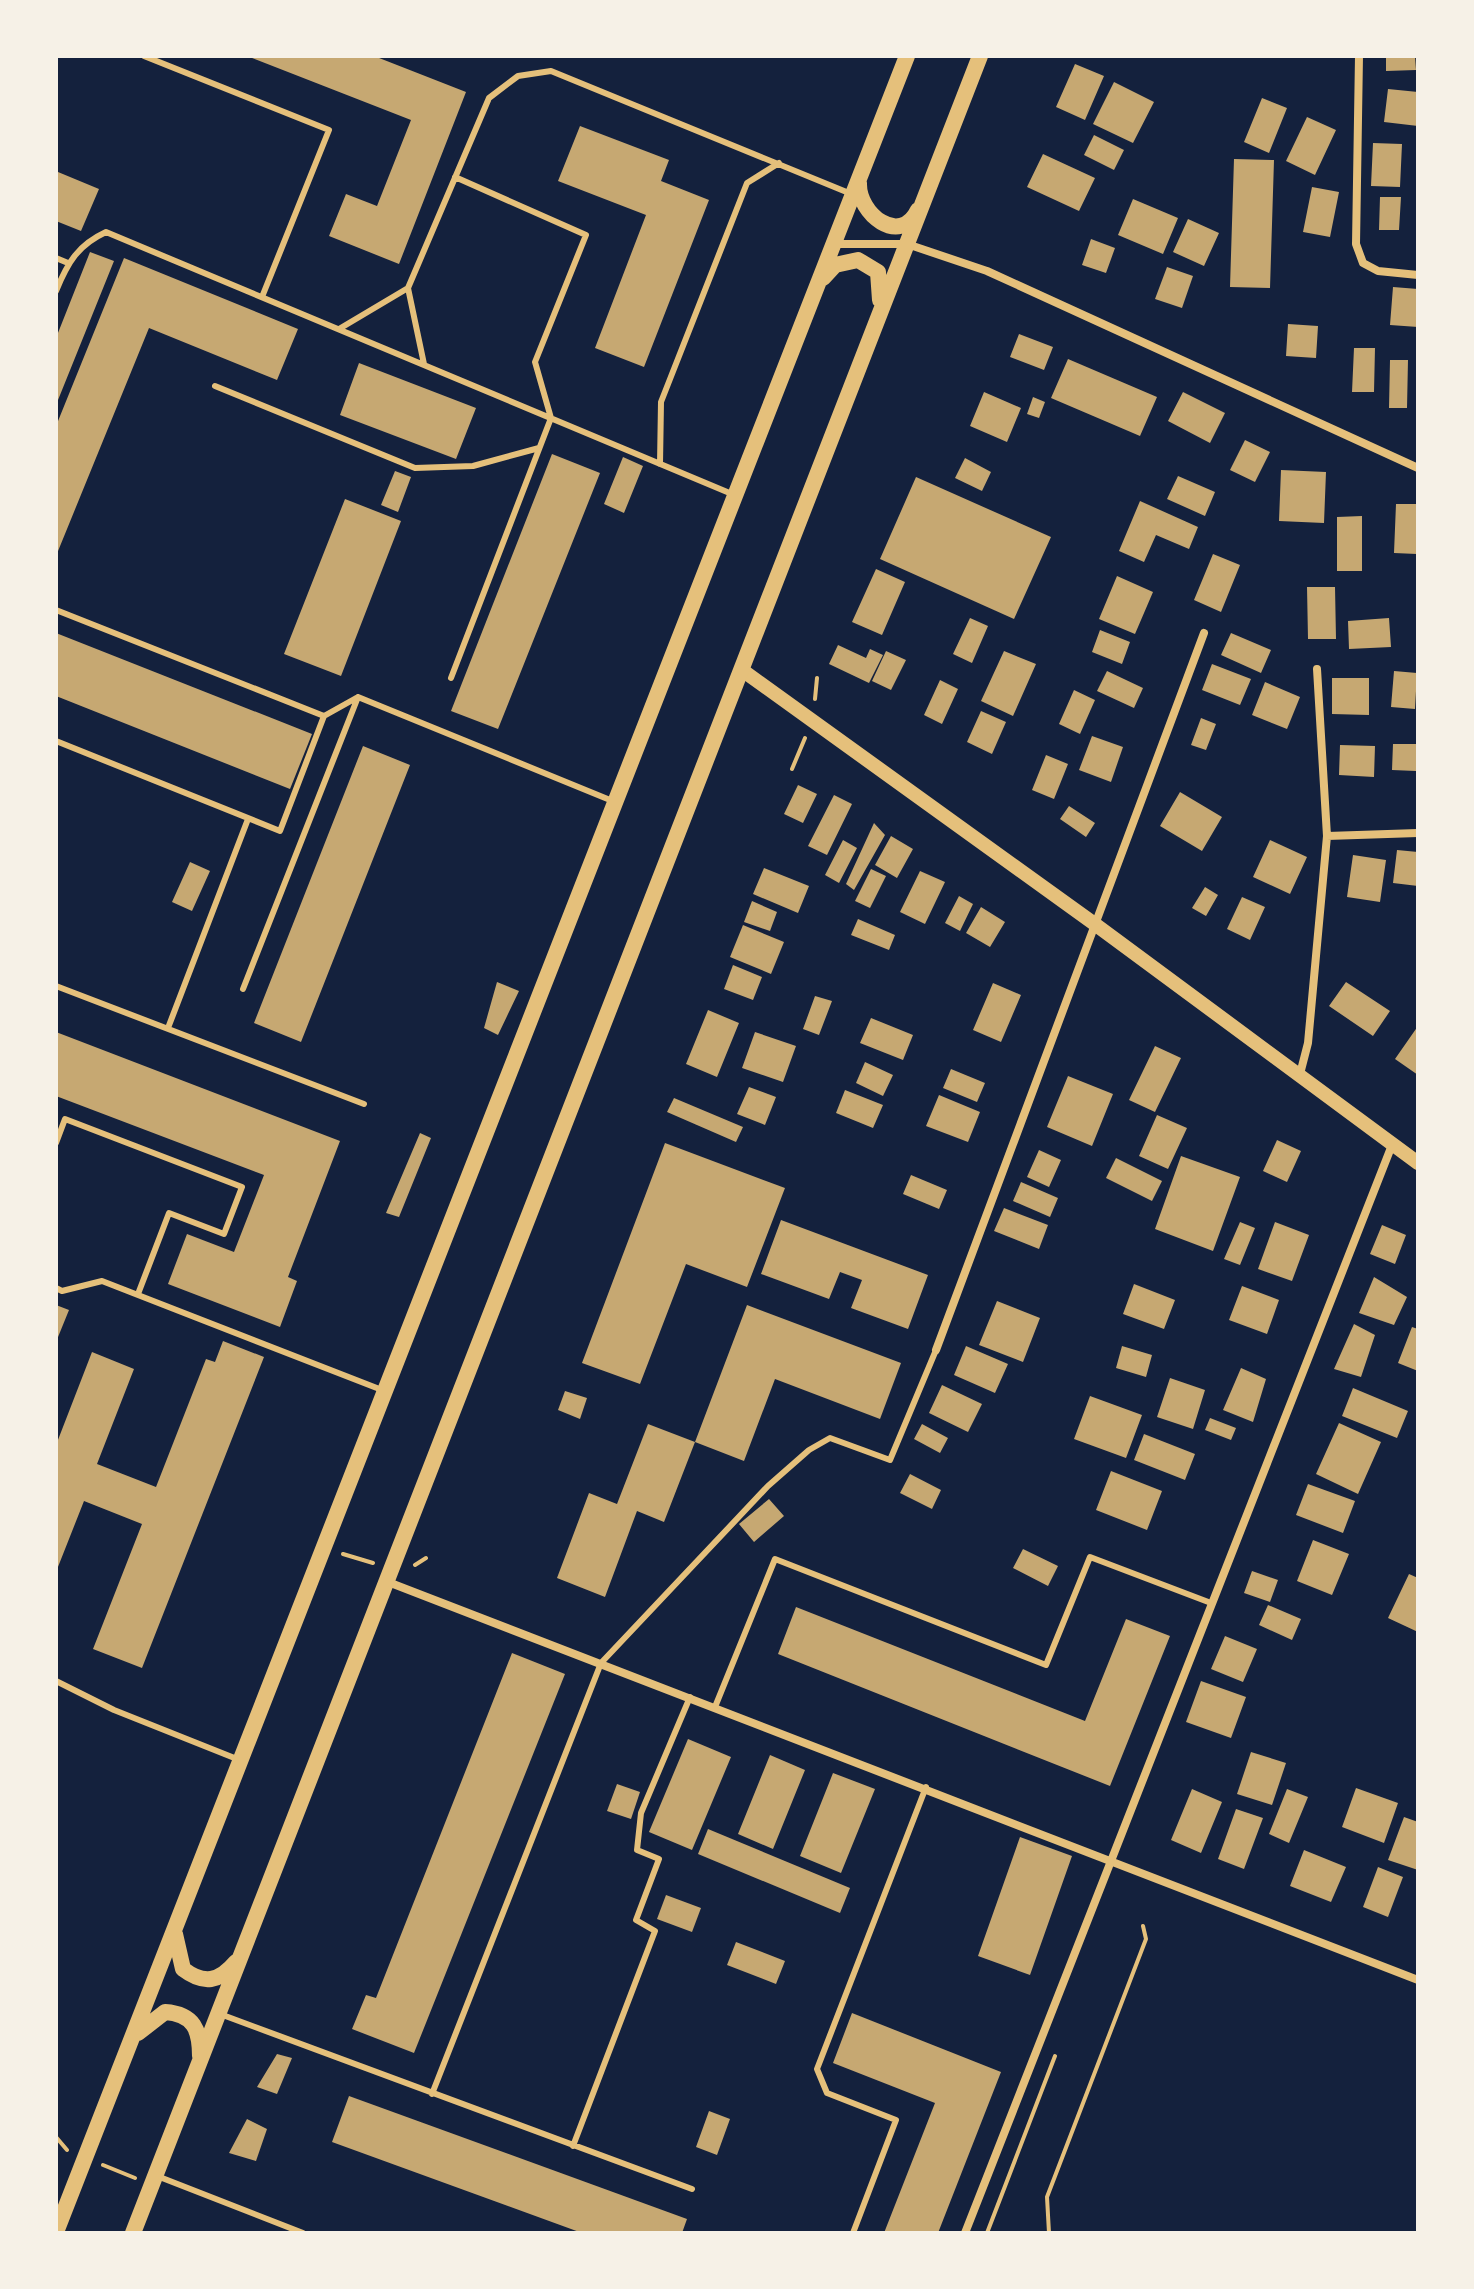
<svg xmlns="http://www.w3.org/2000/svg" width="1474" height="2289" font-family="Mulish,sans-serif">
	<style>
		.building { fill: #c6a872 }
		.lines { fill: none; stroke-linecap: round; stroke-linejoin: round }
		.path { stroke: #e5c07b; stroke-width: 4 }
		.service { stroke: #e5c07b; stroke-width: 6 }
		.minor { stroke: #e5c07b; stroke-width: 8 }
		.tertiary { stroke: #e5c07b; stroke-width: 14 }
		.secondary { stroke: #e5c07b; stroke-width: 16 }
	</style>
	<rect width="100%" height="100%" fill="#14213d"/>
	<path class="building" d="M247 56H374L466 92 399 264 329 236 346 194 377 206 411 120Z
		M1386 56H1415L1416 70 1386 71Z
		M1075 64 1104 76 1085 120 1056 107Z
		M1114 82 1154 102 1133 143 1093 124Z
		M1388 89 1418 92V126L1384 122Z
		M1262 98 1287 108 1269 153 1244 142Z
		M1307 117 1336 130 1315 175 1286 161Z
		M580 126 669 160 661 181 709 200 644 367 595 348 646 215 558 181Z
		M1094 135 1124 150 1114 170 1084 155Z
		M1373 143 1402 144 1400 187 1371 186Z
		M1043 154 1095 178 1079 211 1027 187Z
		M1234 159 1274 160 1270 288 1230 287Z
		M58 172 99 189 81 231 56 221Z
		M1312 187 1339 192 1330 237 1303 232Z
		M1380 197H1401L1399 230H1379Z
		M1133 199 1178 218 1163 254 1118 235Z
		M1188 219 1219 233 1204 266 1173 252Z
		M1091 239 1115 248 1106 273 1082 265Z
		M90 252 114 261 56 405V338Z
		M124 258 298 329 277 380 149 328 56 556V426Z
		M1167 267 1193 276 1182 308 1155 299Z
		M1393 287 1418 289V327L1390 325Z
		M1288 324 1318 326 1316 358 1286 356Z
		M1019 334 1053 347 1044 370 1010 357Z
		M1354 348H1375L1374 392H1352Z
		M1068 359 1157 397 1140 436 1051 398Z
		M1390 360H1408L1407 408H1389Z
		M359 363 476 408 456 459 340 415Z
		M984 392 1021 408 1007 442 970 426Z
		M1183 392 1225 413 1210 443 1168 421Z
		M1033 397 1045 402 1039 418 1027 414Z
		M1245 440 1270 452 1255 482 1230 470Z
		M552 454 600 473 498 729 451 711Z
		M623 457 643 466 624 513 604 504Z
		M965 458 991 472 982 491 955 478Z
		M1281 470 1326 472 1324 523 1279 521Z
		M395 471 411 477 398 512 381 505Z
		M1178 476 1215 492 1205 516 1167 499Z
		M916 477 1051 537 1014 619 880 559Z
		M345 499 401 521 341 676 284 654Z
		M1140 501 1198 527 1189 549 1156 535 1144 562 1119 551Z
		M1396 504H1418L1417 554 1394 553Z
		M1362 516V571H1337V517Z
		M1213 554 1240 565 1221 612 1194 600Z
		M876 569 905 582 882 635 852 622Z
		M1117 576 1153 592 1135 634 1099 619Z
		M1307 587H1335L1336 639H1308Z
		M970 618 988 626 972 663 953 654Z
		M1389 618 1391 647 1349 649 1348 621Z
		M1100 630 1130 642 1122 664 1092 652Z
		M56 633 312 734 290 789 56 696Z
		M1231 633 1271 650 1261 673 1221 655Z
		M838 645 866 658 870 649 883 655 869 683 829 664Z
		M886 651 906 660 891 690 872 681Z
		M1004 651 1036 664 1013 716 981 701Z
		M1212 664 1251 679 1240 705 1202 690Z
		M1107 671 1143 688 1134 708 1097 691Z
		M1394 671 1417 673 1415 709 1391 707Z
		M1332 678H1369V715L1332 714Z
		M940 680 958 689 942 724 924 715Z
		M1265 682 1300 697 1287 729 1252 715Z
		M1074 690 1095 700 1080 734 1059 724Z
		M981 711 1006 722 992 754 967 742Z
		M1201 718 1216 724 1206 750 1191 745Z
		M1092 736 1123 747 1111 782 1079 770Z
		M1393 744H1417L1416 771 1392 770Z
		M1340 745 1375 746 1374 777 1339 775Z
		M363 746 410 765 301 1042 254 1023Z
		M1046 755 1068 764 1054 799 1032 790Z
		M798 785 817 794 803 823 784 814Z
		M1180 792 1222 817 1202 851 1160 826Z
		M834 795 852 804 827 855 808 846Z
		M1069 806 1095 823 1086 837 1060 819Z
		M874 823 885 835 854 890 846 884Z
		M891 836 913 849 897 878 875 865Z
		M843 840 857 848 839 883 825 875Z
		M1270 840 1307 857 1290 894 1253 877Z
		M1397 850 1418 852V886L1393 883Z
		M1353 855 1386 860 1380 902 1347 897Z
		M190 862 210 871 192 911 172 902Z
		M764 868 809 886 798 913 753 894Z
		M871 869 886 876 870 908 855 901Z
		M920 871 945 882 925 924 900 912Z
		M1205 887 1218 895 1206 916 1192 908Z
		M959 896 973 904 960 931 945 923Z
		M1242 897 1265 907 1250 940 1227 929Z
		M752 901 777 912 770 931 744 922Z
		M981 907 1005 922 990 947 966 933Z
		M858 919 895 935 889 950 851 935Z
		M743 925 784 942 771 974 730 957Z
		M733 965 762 977 753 1000 724 989Z
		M497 982 519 991 498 1035 484 1028Z
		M1346 982 1390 1011 1373 1036 1329 1006Z
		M993 983 1021 995 1001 1042 973 1030Z
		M815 996 832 1001 819 1035 803 1029Z
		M708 1010 739 1023 717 1077 686 1064Z
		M871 1018 913 1035 903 1060 860 1043Z
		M1418 1026V1075L1395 1059Z
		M56 1032 340 1141 288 1277 297 1281 280 1327 168 1284 187 1234 234 1252 264 1175 56 1096Z
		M755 1032 796 1046 783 1082 742 1068Z
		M1155 1046 1181 1058 1155 1112 1129 1100Z
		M865 1062 893 1075 883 1096 856 1083Z
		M951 1069 985 1083 977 1102 943 1088Z
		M1068 1076 1113 1094 1092 1146 1047 1127Z
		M749 1087 776 1097 765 1125 737 1114Z
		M845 1090 883 1105 873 1128 836 1113Z
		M939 1095 980 1112 968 1142 926 1126Z
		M674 1098 743 1127 736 1142 667 1112Z
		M1157 1115 1187 1128 1168 1169 1139 1156Z
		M420 1133 431 1138 399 1217 386 1213Z
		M1277 1140 1301 1151 1287 1182 1263 1171Z
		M665 1143 785 1188 747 1287 686 1264 640 1384 582 1363Z
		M1039 1150 1061 1160 1049 1187 1027 1177Z
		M1181 1156 1240 1177 1213 1251 1155 1229Z
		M1116 1158 1162 1181 1152 1201 1106 1178Z
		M911 1175 947 1190 939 1209 903 1194Z
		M1021 1182 1058 1198 1050 1217 1013 1201Z
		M1004 1208 1048 1225 1039 1249 994 1231Z
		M781 1220 928 1275 908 1329 851 1308 862 1280 840 1272 829 1299 761 1274Z
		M1240 1222 1255 1228 1240 1265 1224 1259Z
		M1275 1222 1309 1235 1292 1281 1258 1269Z
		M1382 1225 1406 1235 1395 1264 1370 1254Z
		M1374 1277 1407 1297 1394 1325 1359 1313Z
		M1134 1284 1175 1300 1164 1329 1123 1314Z
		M1242 1286 1279 1300 1267 1334 1229 1320Z
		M997 1301 1040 1318 1023 1362 979 1345Z
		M56 1305 69 1310 56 1342Z
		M747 1305 901 1363 880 1419 775 1379 744 1461 695 1442Z
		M1354 1324 1375 1335 1361 1377 1334 1369Z
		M1412 1327 1418 1329V1371L1398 1363Z
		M223 1341 264 1357 142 1668 93 1649 142 1524 84 1501 56 1572V1445L92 1352 134 1369 97 1464 156 1487 206 1359 215 1362Z
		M966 1346 1008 1364 995 1393 954 1375Z
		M1122 1346 1152 1355 1146 1377 1116 1368Z
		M1241 1368 1266 1379 1253 1422 1223 1410Z
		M1170 1378 1205 1390 1193 1429 1157 1417Z
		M942 1385 982 1404 968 1432 929 1413Z
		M1353 1388 1408 1411 1397 1438 1342 1416Z
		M565 1391 587 1398 580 1419 558 1410Z
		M1090 1396 1142 1415 1126 1458 1074 1439Z
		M1210 1418 1236 1428 1231 1440 1205 1430Z
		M1339 1423 1381 1442 1358 1494 1316 1474Z
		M648 1424 695 1442 664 1522 637 1511 605 1597 557 1578 589 1493 617 1504Z
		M922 1424 948 1438 940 1453 914 1439Z
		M1144 1434 1195 1454 1185 1480 1134 1460Z
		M1111 1471 1162 1491 1147 1530 1096 1510Z
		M910 1474 941 1490 932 1509 900 1493Z
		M1308 1484 1355 1501 1343 1533 1296 1515Z
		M769 1499 784 1516 754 1542 739 1524Z
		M1313 1540 1349 1554 1332 1595 1297 1581Z
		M1023 1549 1058 1566 1048 1586 1013 1568Z
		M1252 1571 1278 1580 1270 1602 1244 1593Z
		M1409 1574 1418 1578V1632L1388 1618Z
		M1268 1605 1301 1619 1292 1640 1259 1625Z
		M796 1607 1085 1721 1126 1619 1170 1636 1110 1786 778 1654Z
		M1225 1636 1257 1649 1243 1682 1211 1669Z
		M512 1653 565 1674 414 2053 352 2029 366 1995 376 1998Z
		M1201 1681 1246 1697 1231 1738 1186 1722Z
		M688 1739 731 1757 692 1850 649 1832Z
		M1251 1752 1286 1763 1272 1805 1237 1794Z
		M770 1755 805 1770 773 1849 738 1834Z
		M833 1773 875 1789 841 1873 800 1856Z
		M617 1784 640 1792 631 1819 607 1811Z
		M1356 1788 1398 1803 1384 1843 1342 1827Z
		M1192 1789 1222 1802 1201 1853 1171 1840Z
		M1287 1789 1308 1797 1289 1843 1269 1834Z
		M1236 1809 1263 1818 1244 1869 1218 1859Z
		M1404 1817 1418 1822V1870L1388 1860Z
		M708 1829 850 1888 840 1913 698 1854Z
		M1020 1837 1072 1856 1030 1975 978 1956Z
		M1304 1850 1346 1867 1331 1902 1290 1886Z
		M1378 1867 1403 1877 1388 1917 1363 1907Z
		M666 1895 701 1908 692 1932 657 1919Z
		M736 1942 785 1961 776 1984 727 1965Z
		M852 2013 1001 2072 938 2233H884L935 2103 833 2063Z
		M277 2054 292 2058 277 2094 257 2087Z
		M349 2096 687 2219 682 2233H582L332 2142Z
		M709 2111 730 2119 717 2155 696 2147Z
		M247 2119 267 2129 256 2161 229 2153Z"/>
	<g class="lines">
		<path class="path" d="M815 699 817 678
			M792 769 805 738
			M343 1554 373 1563
			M415 1565 426 1558
			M56 2137 67 2150
			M103 2165 135 2178
			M987 2233 1055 2056
			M1049 2233 1047 2197 1146 1939 1143 1926"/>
		<path class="service" d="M144 56 329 130 262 297
			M56 258 68 263
			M56 291C68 262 78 245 106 232L732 494
			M339 329 408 288
			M424 364 408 288 489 98 518 76 551 71 849 193
			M215 386 415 468 473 466 539 448
			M660 464 661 402 747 183 779 163
			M56 610 324 716 358 697 615 802
			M451 678 551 418 535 362 586 235 455 177
			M56 741 280 831 324 716
			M56 986 364 1104
			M243 989 358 697
			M168 1028 248 819
			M56 1143 65 1119 242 1187 224 1234 169 1213 138 1294
			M56 1288 62 1291 102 1281 382 1390
			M56 1681 114 1710 237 1759
			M715 1707 775 1559 1046 1665 1090 1557 1211 1603
			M220 2014 692 2189
			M432 2094 601 1663 768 1486 809 1450 830 1438 890 1460 936 1350
			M573 2146 655 1931 636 1920 659 1859 637 1850 641 1813 690 1697
			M157 2176 303 2233
			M853 2233 896 2120 827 2093 817 2069 926 1787"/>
		<path class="minor" d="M1359 56 1356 244 1363 263 1378 271 1418 275
			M834 244H907L987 271 1418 468
			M1327 836 1418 833
			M1300 1074 1308 1043 1327 836 1317 669
			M936 1350 1204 633
			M388 1582 1418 1980
			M965 2233 1392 1145"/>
		<path class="tertiary" d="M742 670 1096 925 1418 1163"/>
		<path class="secondary" d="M859 183C858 214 900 247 918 210
			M823 278 835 265 858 260 878 272 880 300
			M175 1934 183 1969C204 1985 219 1982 236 1962
			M138 2033 165 2012C194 2014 200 2030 200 2056
			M56 2232 907 56
			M133 2233 980 56"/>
	</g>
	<rect width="1474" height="2289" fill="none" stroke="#f6f1e7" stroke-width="116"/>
</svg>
